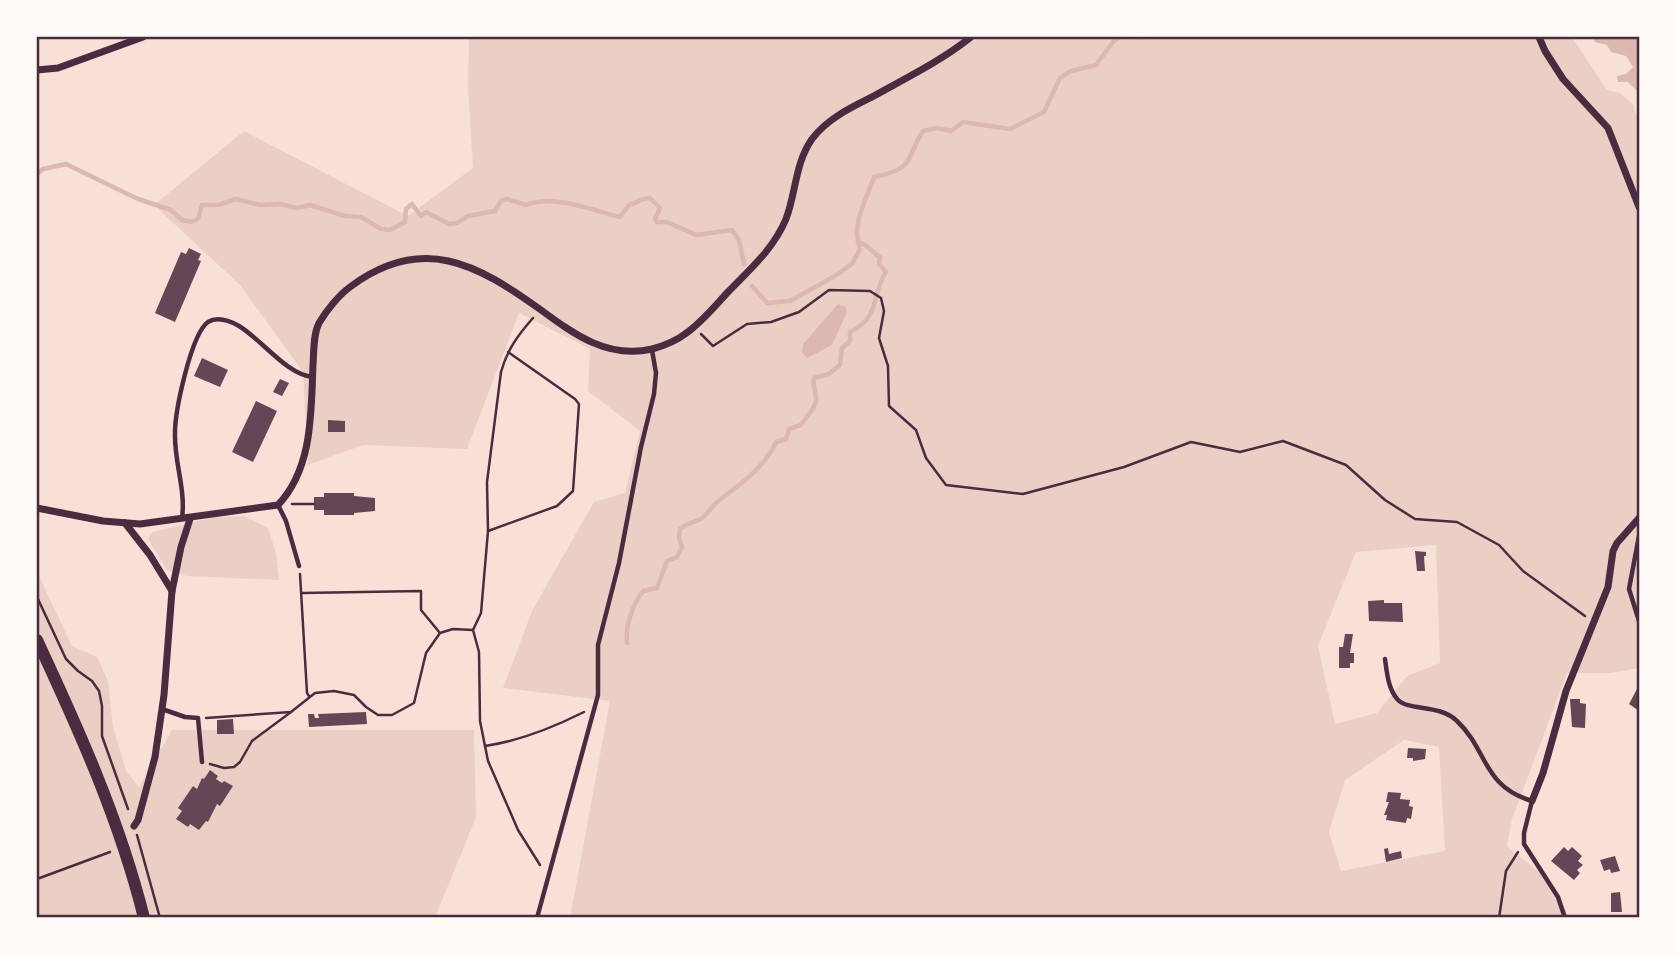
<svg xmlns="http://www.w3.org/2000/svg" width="1676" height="955" viewBox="0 0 1676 955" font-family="'Asap Condensed',sans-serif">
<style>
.green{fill:#ebcfc5;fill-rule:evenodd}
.water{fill:#dcb8b0}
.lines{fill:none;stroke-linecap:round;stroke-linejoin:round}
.stream{stroke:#dcb8b0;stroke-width:4.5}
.building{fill:#644757}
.path{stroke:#4a2c40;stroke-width:2.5}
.service{stroke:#4a2c40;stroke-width:4.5}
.minor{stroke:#4a2c40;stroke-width:7}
.primary{stroke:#4a2c40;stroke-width:12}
.neatline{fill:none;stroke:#4a2c40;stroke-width:2.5}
</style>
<rect width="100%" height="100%" fill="#f7e1d7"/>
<!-- green -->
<g class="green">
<path d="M469 37H1572L1607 90 1620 93 1635 106 1634 110 1639 118V668L1610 673H1567L1512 819 1507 846 1539 872 1571 918H570L610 701 503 688 532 611 594 502 625 493 640 431 588 391 590 349 519 313 467 449 363 445 308 465 303 372 240 285 154 205 244 131 408 216 473 168 468 88ZM1436 545 1440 663 1407 676 1377 713 1335 724 1318 646 1356 552ZM1404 740 1439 747 1445 851 1341 871 1329 832 1345 780Z"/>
<path d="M244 516 268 528 276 553 279 580 187 576 167 570 148 539 153 532 215 517Z"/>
<path d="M37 572 72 646 97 657 108 681 113 727 126 771 139 787 172 730H474L476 817 435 918H37Z"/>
</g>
<!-- water -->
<g class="water">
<path d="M1593 37H1639V93L1628 82H1618L1617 76 1626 74 1633 67 1626 56 1611 52 1607 45 1595 42Z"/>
<path d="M838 304 845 307 847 312 832 345 807 358 802 353 803 344Z"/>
</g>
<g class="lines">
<!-- stream -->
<g class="stream">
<path d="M1134 37H1146"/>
<path d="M37 174 43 169 66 164 138 199 171 210 182 220 191 222 198 219 202 205H218L236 199 260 205 280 204 297 208 310 205 345 216 361 217 381 229 390 230 405 222 406 209 412 204 421 216 426 212 449 224 457 223 468 216 495 211 501 201 507 199 526 205C555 194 592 210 620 217L629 205C637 203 643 197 650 198L660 208 655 219 657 222H667L696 235 732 230 739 240 744 264"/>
<path d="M752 286 767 303 790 301 835 276 852 264 860 249C851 223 866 201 874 177 916 168 904 161 923 131L937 128 951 131 963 122 1010 129 1044 112 1060 78 1071 71 1096 65 1113 42 1120 37"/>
<path d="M627 643C625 626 633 604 643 591L657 588 667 561 677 557 682 547 679 538 680 529C687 523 691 523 699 520 705 517 710 509 715 504 737 486 764 469 776 442L786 439 789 429 801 425C806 416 814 411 816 401 817 393 812 386 814 378L829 374 840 365 842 348 850 341V332C882 316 870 296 886 272L879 264 880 257C869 251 871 246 858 242"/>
</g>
</g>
<!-- building -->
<g class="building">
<path d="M189 248 201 254 198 260 201 261 175 322 155 313 181 252 186 254Z"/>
<path d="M202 358 228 370 220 387 194 376Z"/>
<path d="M280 379 289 383 282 396 273 392Z"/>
<path d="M256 401 277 411 253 462 232 452Z"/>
<path d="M328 420 345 421V432H328Z"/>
<path d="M324 493H354V496L375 498V511L354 513V515H324V510H314V497H324Z"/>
<path d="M1415 551 1426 552V556H1424L1425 571H1417Z"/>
<path d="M1384 600V603H1402L1403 622 1369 621 1368 601Z"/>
<path d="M1345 634H1353L1350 653H1354V663H1350V668H1339V647H1343Z"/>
<path d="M1637 689 1639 691V711L1629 704Z"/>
<path d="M1570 699H1580V703L1586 704 1585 728 1572 727Z"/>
<path d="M366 712 367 724 309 727 308 714H314L315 718H319L318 714Z"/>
<path d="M233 719 234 734H217V720Z"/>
<path d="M1408 748 1426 749 1425 759 1413 761V758H1407Z"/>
<path d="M210 770 218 776 216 779 222 783 224 781 233 786 220 806 217 804 208 822 206 821 199 830 190 824 188 827 176 819 182 811 178 808 193 786 197 789 202 778 204 779Z"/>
<path d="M1388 792 1401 793 1400 799 1410 800 1409 806 1413 807 1411 819 1407 818 1406 823 1386 820 1387 815H1384L1389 802H1386Z"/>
<path d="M1564 847 1568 851 1572 847 1582 856 1578 861 1583 865 1577 870 1580 873 1574 880 1551 861Z"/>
<path d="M1388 848 1389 854 1401 851 1402 858 1386 862 1384 849Z"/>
<path d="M1615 856 1620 871 1611 873 1610 869 1604 871 1600 860Z"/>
<path d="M1620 892 1622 912H1611V893Z"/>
</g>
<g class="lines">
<!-- path -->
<g class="path">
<path d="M533 318C518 335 507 350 501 372L487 482 488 531 481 613 473 630 479 652 480 721 488 761 495 777 518 830 540 865"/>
<path d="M701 334 713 346 747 324 771 322 799 312 829 290 870 291 881 298 884 311 879 338 888 366 889 406 916 430 926 458 946 485 1023 494 1124 467 1191 442 1240 452 1283 441 1346 465 1385 500 1415 519 1457 522 1499 545 1523 571 1585 616"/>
<path d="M292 504H314"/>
<path d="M488 531 557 506 573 491 579 404 575 399 508 352"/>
<path d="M300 574 307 693 309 696"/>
<path d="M302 593 421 591V610L440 633"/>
<path d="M37 597 66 659 78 671 92 681 99 691 102 706V736L128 809"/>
<path d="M206 718 291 712 315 693 334 691 354 695 366 707 378 715H392L414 703 426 653 440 633 453 629 473 630"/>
<path d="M485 746C520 741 552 728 584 712"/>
<path d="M210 764 224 768 234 767 240 762 252 741 291 712"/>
<path d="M137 835 160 918"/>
<path d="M37 879 110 852"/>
<path d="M1499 918 1506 871 1518 852"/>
</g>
<!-- service -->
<g class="service">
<path d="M278 505 286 521 299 566"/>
<path d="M182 518C186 489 174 462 175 433 175 411 191 334 208 322 218 316 230 321 239 326 261 339 287 375 313 377"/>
<path d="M1639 536 1629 589 1639 621"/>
<path d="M1385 659C1387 673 1388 689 1398 700 1409 711 1440 704 1457 721 1488 750 1482 786 1532 801L1524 833V844L1558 897 1565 918"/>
<path d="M162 709 185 717 198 718 202 762"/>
<path d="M537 918 598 695V645L619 563 641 447 654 394 656 373 652 350"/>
</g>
<!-- minor -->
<g class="minor">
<path d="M1539 37 1545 51 1563 79 1608 128 1639 207"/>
<path d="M37 70 58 68 143 37"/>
<path d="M37 508 103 521 140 524 278 505C313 468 311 412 313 365 314 351 313 335 319 323 326 311 339 295 350 287 422 233 477 264 541 310 575 335 608 359 652 349 663 346 676 341 685 334 701 323 714 307 727 293 749 270 773 250 786 219 796 193 795 163 812 139 827 119 850 108 872 97 906 78 941 61 971 37"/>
<path d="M125 523 150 555 172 591"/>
<path d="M1532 801 1543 773 1566 691 1608 587 1613 551 1617 543 1639 518"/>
<path d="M134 826 138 820 155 757 164 695 172 591 181 547 190 519"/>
</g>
<!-- primary -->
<path class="primary" d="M37 640C79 730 120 821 144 918"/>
</g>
<!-- border -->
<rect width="1676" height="955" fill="none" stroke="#fffaf5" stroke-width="77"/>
<rect x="38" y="38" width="1600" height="878" class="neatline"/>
</svg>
